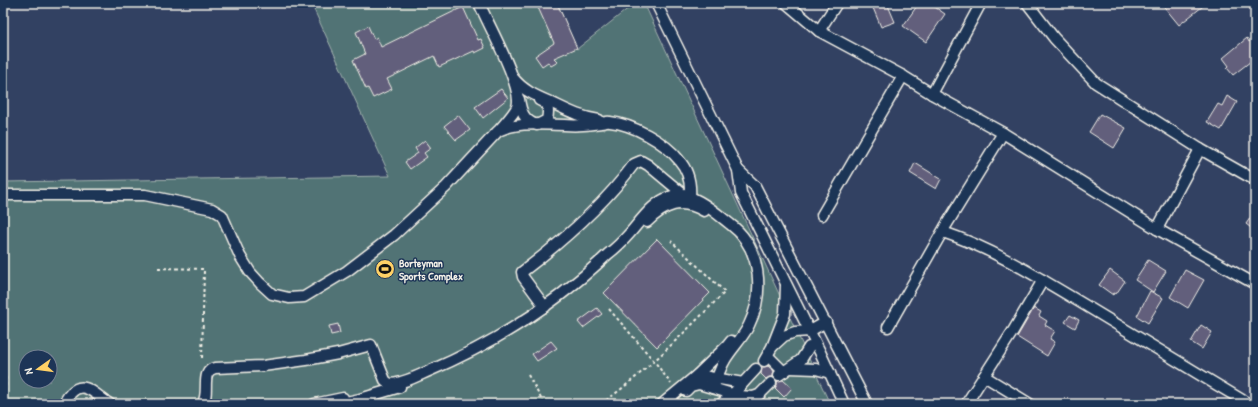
<svg xmlns="http://www.w3.org/2000/svg" width="1258" height="407" viewBox="0 0 1258 407" font-family="'Patrick Hand',sans-serif">
<style>
.green{fill:#517374;stroke:#a2b2ae;fill-rule:evenodd}
.building{fill:#625e7c;stroke:#f4f1e8}
.lines{fill:none;stroke-linecap:round;stroke-linejoin:round}
.minor-casing{stroke:#f4f1e8;stroke-width:13}
.path{stroke:#f4f1e8;stroke-width:2;stroke-dasharray:3 3;stroke-linecap:butt}
.minor{stroke:#1d3557;stroke-width:10}
.labels{text-anchor:middle;stroke-width:3;stroke-linejoin:round;paint-order:stroke}
.poi-label{font-size:11px;font-weight:bold;fill:#f4f1e8;stroke:#1d3557;text-anchor:start}
</style>
<rect width="100%" height="100%" fill="#324162"/>
<filter id="ink" filterUnits="userSpaceOnUse"><feTurbulence type="fractalNoise" baseFrequency=".025" numOctaves="2"/><feDisplacementMap in="SourceGraphic" scale="8" xChannelSelector="R" yChannelSelector="G"/><feConvolveMatrix kernelMatrix="1 2 1 2 8 2 1 2 1" color-interpolation-filters="sRGB"/></filter>
<g filter="url(#ink)">
<!-- green -->
<path class="green" d="M311 3H557L577 49 635 3H644L830 404H3V182L390 176ZM26 357H50V381H26Z"/>
<!-- building -->
<g class="building">
<path d="M536 3H557L577 48 554 58 558 62 551 66 548 62 542 66 535 56 554 43Z"/>
<path d="M871 3H887L895 22 881 27Z"/>
<path d="M919 3H929L945 14 926 42 903 26Z"/>
<path d="M1161 3H1207L1179 25Z"/>
<path d="M463 7 478 40 481 39 485 48 475 53 474 51 439 67 434 56 387 79 392 89 373 98 368 88 366 89 353 60 365 54 356 32 368 26 374 39 377 37 381 47Z"/>
<path d="M1255 37V58L1233 75 1227 68 1229 66 1223 58 1247 38 1249 42Z"/>
<path d="M501 89 508 98 483 118 475 107Z"/>
<path d="M1227 96 1237 102 1221 130 1207 122 1218 104 1222 106Z"/>
<path d="M1100 114 1126 128 1114 148 1089 132Z"/>
<path d="M458 115 470 130 456 140 444 126Z"/>
<path d="M425 140 431 148 424 153 427 157 410 169 405 162 418 153 415 148Z"/>
<path d="M915 163 941 179 936 189 910 173Z"/>
<path d="M1255 211V231L1246 224Z"/>
<path d="M657 239 710 293 657 347 604 293Z"/>
<path d="M1148 260 1166 271 1153 292 1135 280Z"/>
<path d="M1110 270 1125 281 1116 294 1114 293 1113 295 1099 285Z"/>
<path d="M1185 270 1204 280 1188 308 1170 297Z"/>
<path d="M1150 291 1163 298 1148 323 1137 316Z"/>
<path d="M597 308 602 314 583 328 578 322Z"/>
<path d="M1034 308 1041 312 1039 316 1047 321 1045 325 1055 331 1050 339 1055 342 1047 356 1017 337Z"/>
<path d="M1070 315 1079 320 1075 328 1065 322Z"/>
<path d="M338 324 340 333 331 335 329 326Z"/>
<path d="M1201 325 1212 332 1202 349 1191 342Z"/>
<path d="M551 341 557 348 537 361 532 354Z"/>
<path d="M768 366 774 371 773 377H769L766 379 761 374 762 367Z"/>
<path d="M783 380 792 388 784 397 775 388 777 385V381Z"/>
</g>
<g class="lines">
<!-- minor casing -->
<g class="minor-casing">
<g id="minor">
<path d="M479 3C488 24 524 88 517 107 513 115 505 123 500 129"/>
<path d="M656 3 738 170 741 193 820 352 844 404"/>
<path d="M786 3 819 31 903 76 932 94 1003 133 1157 229 1255 284"/>
<path d="M1027 3 1054 38 1096 83 1200 149 1255 180"/>
<path d="M819 31 837 3"/>
<path d="M514 79C524 91 536 96 550 102 567 110 579 117 599 120"/>
<path d="M932 94 981 3"/>
<path d="M519 99C521 112 524 121 537 125L547 120C549 110 549 104 539 100"/>
<path d="M738 170 755 186 867 404"/>
<path d="M3 195H145L212 209 222 215 240 256 250 272 260 283 272 294 289 298 304 297 347 271 394 235 446 187 498 131C519 121 543 125 565 125 577 126 589 125 601 123 604 123 607 121 610 122 632 124 665 142 679 160 688 170 691 184 690 197"/>
<path d="M822 215 903 76"/>
<path d="M647 222C665 204 681 198 704 211"/>
<path d="M1157 229 1200 149"/>
<path d="M943 232C994 249 1041 279 1088 307 1141 339 1195 372 1249 404"/>
<path d="M545 307 523 277 522 272C563 241 603 206 634 164L641 161 648 165 684 195"/>
<path d="M888 327 945 227 1003 133"/>
<path d="M773 346 784 336 795 332 810 331 826 322"/>
<path d="M768 356 784 372"/>
<path d="M764 361 772 347 785 314 786 285"/>
<path d="M790 368 816 369 830 373"/>
<path d="M697 375 743 383"/>
<path d="M779 375 801 360 809 347"/>
<path d="M984 376 1030 404"/>
<path d="M686 391 691 386 699 384 739 396 753 397 759 395 771 383"/>
<path d="M968 401 1013 331 1043 280"/>
<path d="M65 404C65 399 68 396 71 393 85 378 98 398 110 404"/>
<path d="M202 404C211 394 199 371 215 368L263 366 306 360 338 354 371 345 385 380 389 384C402 384 417 376 429 371 495 343 556 304 608 254 616 248 623 241 630 233 642 219 654 201 672 196 691 190 716 213 730 224 761 247 765 292 749 325 743 338 732 348 725 360 720 368 717 379 713 388"/>
<path d="M314 404 343 398"/>
<path d="M337 404 360 399 400 387"/>
<path d="M662 404 697 375 727 346 731 341"/>
<path d="M721 404 733 394 756 369"/>
</g>
</g>
<!-- path -->
<g class="path">
<path d="M158 268 204 269 202 360"/>
<path d="M609 309 655 362 671 384"/>
<path d="M528 375 544 404"/>
<path d="M5 404 6 374"/>
<path d="M601 404C647 372 685 331 725 292L671 241"/>
</g>
<!-- minor -->
<use href="#minor" class="minor"/>
</g>
</g>
<!-- icons -->
<defs>
<g id="stadium-disc" transform="scale(1)"><circle r="9.5" fill="#ffd166" stroke="#1d3557"/><path d="M0-5a6.5 5 0 1 0 0 10a6.5 5 0 1 0 0-10ZM-3.5-1.8h7v3.6h-7Z" fill="#111"/></g>
</defs>
<g fill-rule="evenodd">
<use href="#stadium-disc" x="385" y="269"/>
</g>
<g class="labels">
<!-- poi labels -->
<g class="poi-label">
<text x="399" y="267">Borteyman<tspan x="399" dy="13">Sports Complex</tspan></text>
</g>
</g>
<!-- margin -->
<rect width="1258" height="407" fill="none" stroke="#1d3557" stroke-width="16"/>
<rect x="8" y="8" width="1242" height="391" fill="none" stroke="#f4f1e8" stroke-width="1.5" filter="url(#ink)"/>
<!-- north arrow -->
<g transform="translate(38 369) rotate(256)"><circle r="19" fill="#1d3557" stroke="#738091"/>
<path d="M0-3L7 15L0 10L-7 15Z" fill="#ffd166"/>
<text y="-6" font-size="11" font-weight="bold" text-anchor="middle" fill="#f4f1e8">N</text>
</g>
</svg>
